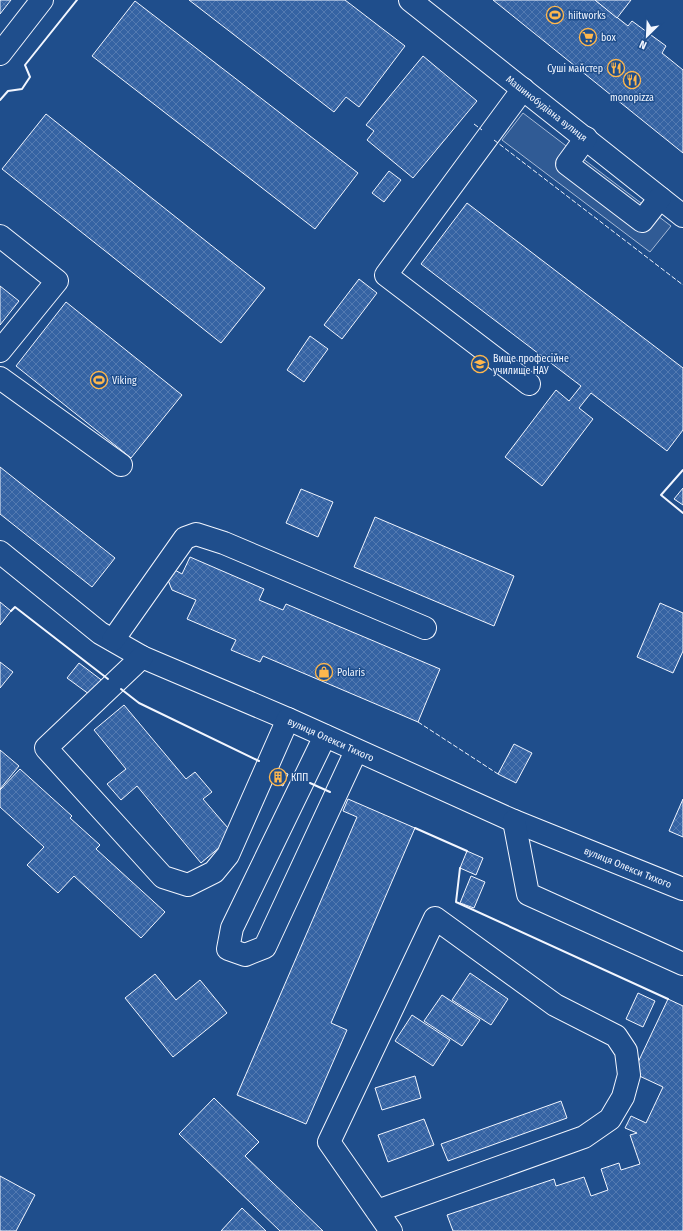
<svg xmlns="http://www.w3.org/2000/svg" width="683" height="1231" viewBox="0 0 683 1231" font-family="'Fira Sans Condensed',sans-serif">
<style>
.parking{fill:#305b95;stroke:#a8bbd7}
.building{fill:url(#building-cross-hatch);stroke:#f2f6ff}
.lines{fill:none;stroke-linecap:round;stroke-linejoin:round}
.minor-casing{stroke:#f2f6ff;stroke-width:24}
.minor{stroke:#1f4e8c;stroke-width:22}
.fence{stroke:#f2f6ff;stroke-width:1;stroke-dasharray:5 2;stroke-linecap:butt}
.wall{stroke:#f2f6ff;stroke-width:2}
.labels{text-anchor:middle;stroke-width:3;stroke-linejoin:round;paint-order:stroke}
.poi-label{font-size:10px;fill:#f2f6ff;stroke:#1f4e8c;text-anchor:start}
.street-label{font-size:10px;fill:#f2f6ff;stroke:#1f4e8c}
</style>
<defs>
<pattern id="building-cross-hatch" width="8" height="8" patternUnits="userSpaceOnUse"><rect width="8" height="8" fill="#3563a3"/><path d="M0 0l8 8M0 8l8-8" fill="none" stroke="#537ab1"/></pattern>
</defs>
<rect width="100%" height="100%" fill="#1f4e8c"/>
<!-- parking -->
<path class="parking" d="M523 113 671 226 650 252 502 140Z"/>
<!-- building -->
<g class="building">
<path d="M0 0H11L0 14Z"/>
<path d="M189 0H345L405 46 359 107 346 97 334 112Z"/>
<path d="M493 0H595L628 26 632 21 666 46 662 53 683 70V153Z"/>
<path d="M595 0H631L617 18Z"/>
<path d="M135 1 358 173 315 229 92 56Z"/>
<path d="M423 56 477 101 413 178 367 140 374 131 366 125Z"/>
<path d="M46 114 265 288 221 343 2 169Z"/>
<path d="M389 171 401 180 384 202 372 193Z"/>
<path d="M467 203 683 368V430L667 451 591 393 579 408 593 419 542 486 505 457 556 390 569 401 581 386 421 264Z"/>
<path d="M359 279 377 293 342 339 324 325Z"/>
<path d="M0 286 19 301 0 325Z"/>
<path d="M66 302 182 395 131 458 16 366Z"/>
<path d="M310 336 328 349 304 382 287 370Z"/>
<path d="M0 467 115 558 92 587 0 514Z"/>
<path d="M683 488V505L674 499Z"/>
<path d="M301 489 333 502 318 537 286 523Z"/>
<path d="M375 517 514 576 494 626 354 567Z"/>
<path d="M190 557 264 589 259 600 283 610 286 604 440 669 418 722 263 656 260 662 231 650 236 640 187 619 196 600 172 590 168 580 173 569 182 574Z"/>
<path d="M0 602 11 611 0 625Z"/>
<path d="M660 603 683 613V651L673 673 637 657Z"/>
<path d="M0 662 13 672 0 688Z"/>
<path d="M79 663 104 682 93 697 67 678Z"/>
<path d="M124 705 186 779 195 772 212 792 203 799 234 835 201 863 137 786 121 800 107 784 126 769 94 730Z"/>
<path d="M514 744 532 753 516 783 498 774Z"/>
<path d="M0 750 19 766 0 789Z"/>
<path d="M274 768 288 774 283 786 269 780Z"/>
<path d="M20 769 72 816 70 818 100 845 96 849 165 912 141 938 74 876 58 893 27 865 44 847 0 807V790Z"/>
<path d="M348 799 415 828 331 1023 347 1030 306 1124 237 1095 357 817 343 811Z"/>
<path d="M683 799V837L669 831Z"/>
<path d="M467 851 483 858 476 875 460 868Z"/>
<path d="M471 876 485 882 474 908 460 903Z"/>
<path d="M470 973 508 999 491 1025 452 1000Z"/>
<path d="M155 974 176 1000 200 980 227 1013 173 1057 125 998Z"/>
<path d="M638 993 655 1001 643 1027 626 1019Z"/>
<path d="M442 995 480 1020 462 1046 424 1021Z"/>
<path d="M668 999 683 1006V1231H453L447 1215 554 1179 556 1186 584 1177 591 1196 608 1190 601 1169 619 1163 621 1170 640 1164 630 1135 637 1133 625 1128 631 1116 646 1123 663 1087 633 1073Z"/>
<path d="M412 1015 450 1040 433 1066 395 1041Z"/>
<path d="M415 1076 421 1098 382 1110 375 1088Z"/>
<path d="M214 1098 259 1142 245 1156 323 1231H280L179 1134Z"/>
<path d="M561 1101 567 1118 448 1161 441 1144Z"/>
<path d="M424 1119 434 1145 388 1162 378 1135Z"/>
<path d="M0 1176 35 1195 16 1231H0Z"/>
<path d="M242 1208 266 1231H221Z"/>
</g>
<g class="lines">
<!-- minor casing -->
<g class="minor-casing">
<g id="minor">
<path d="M410 0 683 216"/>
<path d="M0 54 42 0"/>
<path d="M523 89 386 275 529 384"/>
<path d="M586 138 567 164 642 221 660 198"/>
<path d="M0 236 57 281 0 351"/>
<path d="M0 378 121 465"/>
<path d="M0 552 100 633 142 657 288 719 514 821 683 889"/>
<path d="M113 640 185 538 196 534 224 543 425 628"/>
<path d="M142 657 46 748 163 877 188 885 214 872 228 855 288 719"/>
<path d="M325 736 232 928 228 949 245 955 265 947 356 751"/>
<path d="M514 821 528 894 683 964"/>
<path d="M377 1211 584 1137 610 1119 623 1097 629 1075 626 1051 616 1036 555 1005 435 918 329 1142 391 1231"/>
</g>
</g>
<!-- minor -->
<use href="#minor" class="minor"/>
<!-- fence -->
<g class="fence">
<path d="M474 124 482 130"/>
<path d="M494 140 683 285"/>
<path d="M418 722 498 774"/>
</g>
<!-- wall -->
<g class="wall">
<path d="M0 100 8 91 22 89 30 77 25 65 77 0"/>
<path d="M683 470 661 495 683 513"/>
<path d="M11 611 15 607 108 679"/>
<path d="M121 689 139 703 259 761"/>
<path d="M310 783 330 792"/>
<path d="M415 828 467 851"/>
<path d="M460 868 456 902 668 999"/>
</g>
</g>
<!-- icons -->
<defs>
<g id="stadium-ring" transform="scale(0.9)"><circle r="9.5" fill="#1f4e8c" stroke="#ffb74d" stroke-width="1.5"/><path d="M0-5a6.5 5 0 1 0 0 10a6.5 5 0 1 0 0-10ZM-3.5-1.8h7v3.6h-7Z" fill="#ffb74d"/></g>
<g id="supermarket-ring" transform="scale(0.9)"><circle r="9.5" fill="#1f4e8c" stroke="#ffb74d" stroke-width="1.5"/><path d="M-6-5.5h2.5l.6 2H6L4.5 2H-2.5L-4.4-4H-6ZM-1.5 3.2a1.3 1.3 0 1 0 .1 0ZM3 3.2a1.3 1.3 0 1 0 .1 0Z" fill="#ffb74d"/></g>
<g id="restaurant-ring" transform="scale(0.9)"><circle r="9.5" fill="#1f4e8c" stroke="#ffb74d" stroke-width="1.5"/><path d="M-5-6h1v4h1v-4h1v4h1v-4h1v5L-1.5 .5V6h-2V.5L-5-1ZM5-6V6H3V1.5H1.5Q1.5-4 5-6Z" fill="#ffb74d"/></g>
<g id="university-ring" transform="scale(0.9)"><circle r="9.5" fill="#1f4e8c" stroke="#ffb74d" stroke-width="1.5"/><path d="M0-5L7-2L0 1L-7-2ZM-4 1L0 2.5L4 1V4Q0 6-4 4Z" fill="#ffb74d"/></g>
<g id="shop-ring" transform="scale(0.9)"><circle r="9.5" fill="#1f4e8c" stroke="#ffb74d" stroke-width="1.5"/><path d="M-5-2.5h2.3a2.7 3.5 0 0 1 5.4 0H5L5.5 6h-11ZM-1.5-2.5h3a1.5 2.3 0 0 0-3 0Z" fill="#ffb74d"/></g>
<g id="building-ring" transform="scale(0.9)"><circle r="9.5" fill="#1f4e8c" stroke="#ffb74d" stroke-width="1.5"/><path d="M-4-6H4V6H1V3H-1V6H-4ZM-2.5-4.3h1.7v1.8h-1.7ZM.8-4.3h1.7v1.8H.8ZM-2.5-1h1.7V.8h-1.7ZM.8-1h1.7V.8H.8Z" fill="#ffb74d"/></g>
</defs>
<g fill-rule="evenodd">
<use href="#stadium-ring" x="555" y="15"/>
<use href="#supermarket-ring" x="588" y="37"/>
<use href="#restaurant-ring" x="616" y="68"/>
<use href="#restaurant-ring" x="632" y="80"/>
<use href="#university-ring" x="480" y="364"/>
<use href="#stadium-ring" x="99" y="380"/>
<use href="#shop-ring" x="324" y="672"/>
<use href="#building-ring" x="278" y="777"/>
</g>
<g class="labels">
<!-- poi labels -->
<g class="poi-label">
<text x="568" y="19">hiitworks</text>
<text x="601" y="41">box</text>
<text x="603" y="72" text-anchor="end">Суші майстер</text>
<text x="632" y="101" text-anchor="middle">monopizza</text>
<text x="493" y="362">Вище професійне<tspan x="493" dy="12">училище НАУ</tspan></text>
<text x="112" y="384">Viking</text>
<text x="337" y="676">Polaris</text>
<text x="291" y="781">КПП</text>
</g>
<!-- street labels -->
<g class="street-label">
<text transform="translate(547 108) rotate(38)" y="4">Машинобудівна вулиця</text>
<text transform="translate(331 739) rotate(24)" y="4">вулиця Олекси Тихого</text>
<text transform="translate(628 867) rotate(22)" y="4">вулиця Олекси Тихого</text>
</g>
</g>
<!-- north arrow -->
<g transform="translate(647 36) rotate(204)" stroke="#1f4e8c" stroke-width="3" paint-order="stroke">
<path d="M0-3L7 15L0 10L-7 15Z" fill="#f2f6ff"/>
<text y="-6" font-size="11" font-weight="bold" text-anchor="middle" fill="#f2f6ff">N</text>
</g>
</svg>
